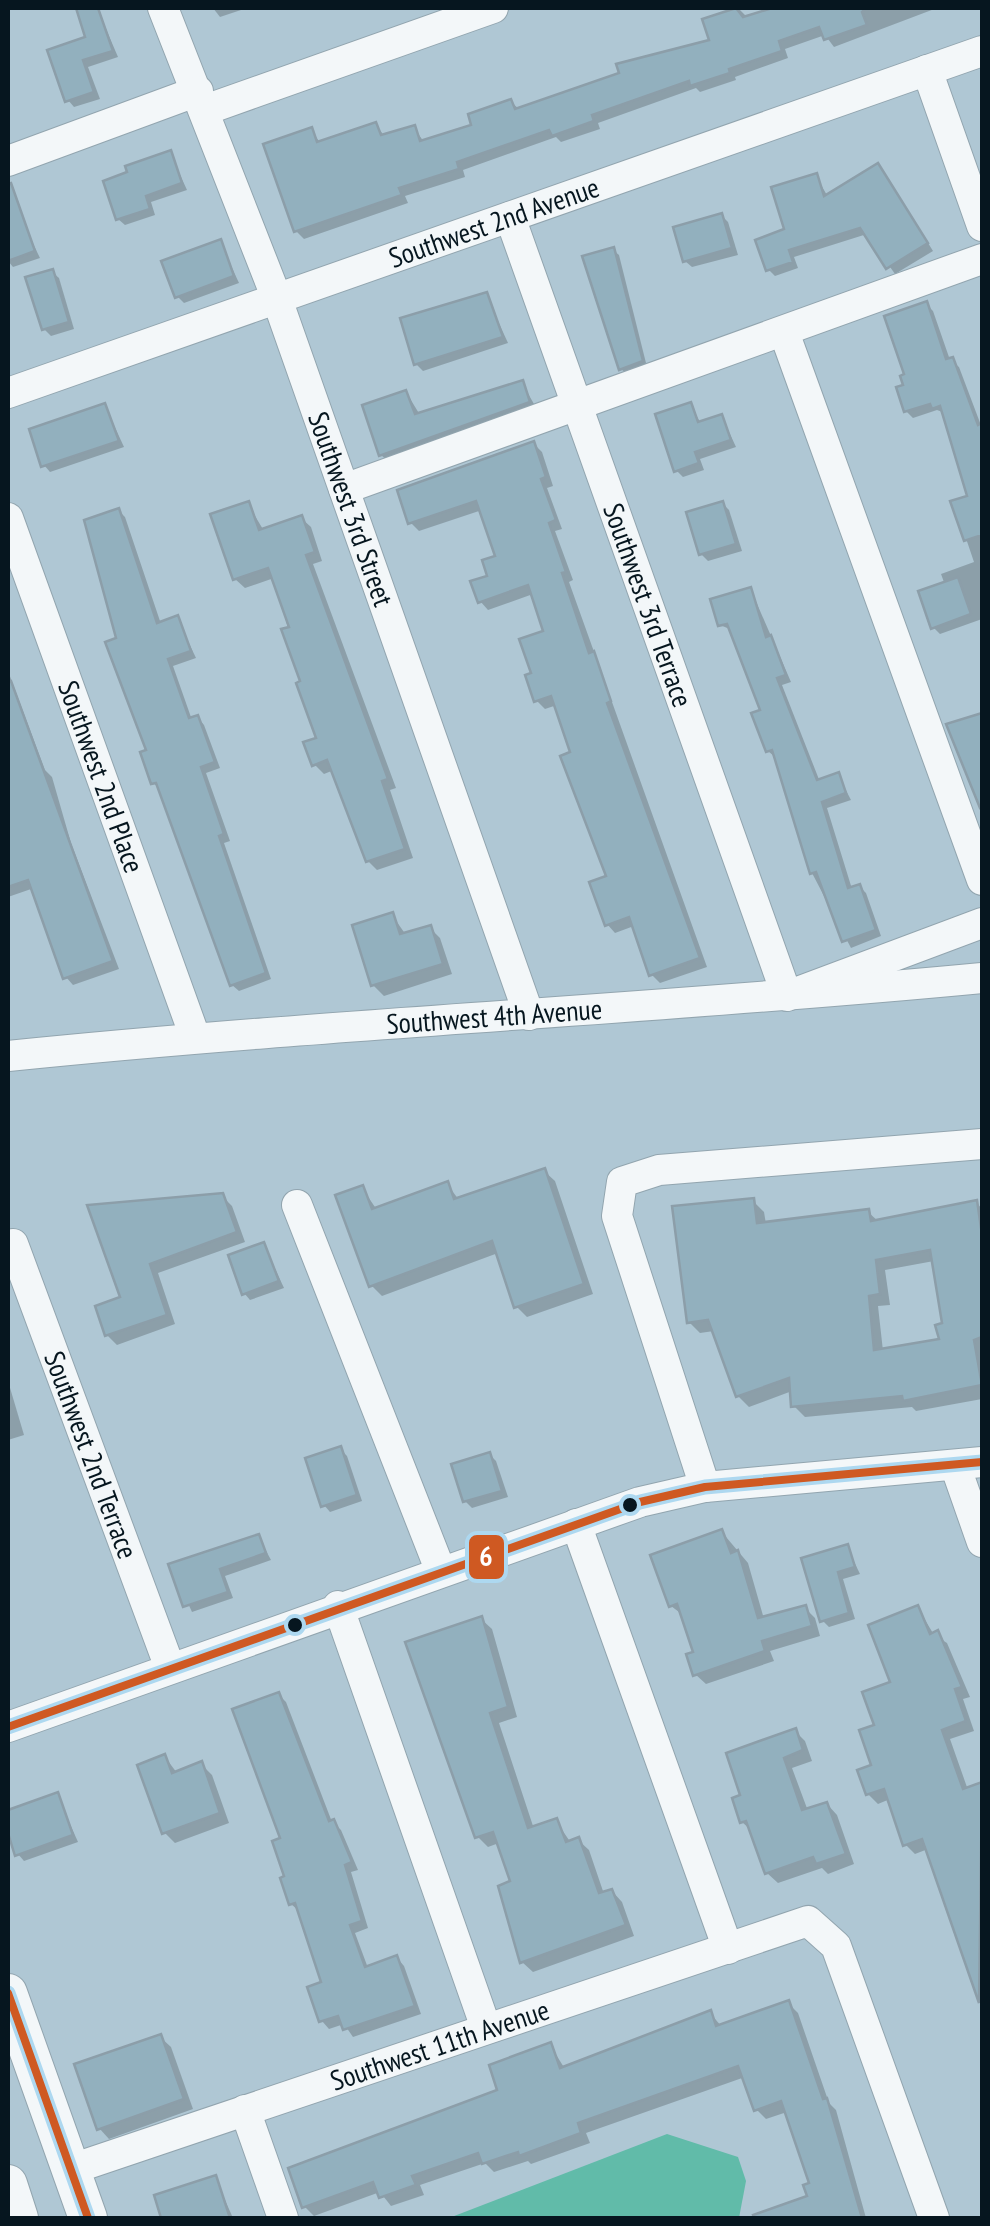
<svg xmlns="http://www.w3.org/2000/svg" width="990" height="2226" viewBox="0 0 990 2226" font-family="'PT Sans Narrow',sans-serif">
<style>
.water{fill:#61bba9}
.shadow{fill:#0003;fill-rule:evenodd}
.building{fill:#92b0be;stroke:#8c9ea9;stroke-width:2.5;fill-rule:evenodd}
.lines{fill:none;stroke-linecap:round;stroke-linejoin:round}
.minor-casing{stroke:#92a5af;stroke-width:32}
.major-casing{stroke:#92a5af;stroke-width:40}
.minor{stroke:#f3f7f9;stroke-width:30}
.major{stroke:#f3f7f9;stroke-width:38}
.bus-1-casing{stroke:#add8f0;stroke-width:15}
.bus-1{stroke:#cf5922;stroke-width:8}
.bus-dot{fill:#06161f;stroke:#add8f0;stroke-width:4}
.labels{text-anchor:middle;stroke-width:10;stroke-linejoin:round;paint-order:stroke}
.street-label{font-size:28px;fill:#06161f;stroke:#add8f0}
.line-badge{stroke:#add8f0;stroke-width:4}
.badge-label{font-size:28px;text-anchor:middle;font-weight:bold;fill:#fff}
</style>
<rect width="100%" height="100%" fill="#afc7d4"/>
<!-- water -->
<path class="water" d="M667 2134 738 2157 746 2181 739 2218H449Z"/>
<!-- shadow -->
<g class="shadow">
<path d="M97 8 118 57 88 67 100 99 74 107 68 100 88 39 80 12Z"/>
<path d="M213 8H247L220 17Z"/>
<path d="M780 8H937L834 47 825 35 785 49 788 58 735 77 736 80 700 92 696 88 598 123 600 129 561 142 556 137 463 170 465 177 405 196 408 203 304 239 296 231 311 130 321 144 376 125 385 137 414 128 424 142 474 126 511 102 520 110 712 42 705 20 739 9 748 18Z"/>
<path d="M170 153 187 190 151 202 155 215 125 225 118 219Z"/>
<path d="M884 172 933 251 895 274 867 234 794 257 798 268 775 276 769 270 816 176 828 197Z"/>
<path d="M722 216 728 222 738 255 692 267 685 261Z"/>
<path d="M22 221 40 258 13 267 8 261V226Z"/>
<path d="M220 242 239 283 184 303 177 296Z"/>
<path d="M613 250 619 255 647 367 627 374 621 369Z"/>
<path d="M52 272 59 278 74 329 51 336 44 329Z"/>
<path d="M486 295 508 343 423 371 416 364Z"/>
<path d="M926 304 933 311 950 360 959 367 982 428V619L940 634 933 627 945 585 941 574 974 562 954 503 970 497 945 413 937 410 913 418 906 411 907 376Z"/>
<path d="M522 383 538 411 391 464 381 455 406 392 420 415Z"/>
<path d="M690 404 701 424 722 417 736 447 700 459 704 470 683 477 676 470Z"/>
<path d="M105 406 124 447 50 472 44 465Z"/>
<path d="M533 443 542 452 553 486 547 488 562 529 555 531 573 580 569 582 707 967 660 983 651 974 634 926 615 933 607 924 609 877 574 753 557 705 545 709 536 700 534 675 546 632 533 594 488 610 480 601 499 557 482 510 419 531 411 523Z"/>
<path d="M248 504 264 531 301 518 311 527 322 561 313 564 396 788 390 790 413 858 377 870 368 861 334 770 324 774 314 764 319 739 274 578 245 588 235 579Z"/>
<path d="M723 504 729 510 742 551 708 561 701 554Z"/>
<path d="M118 510 125 517 161 624 177 618 196 658 173 666 192 720 198 718 204 725 220 768 206 773 230 841 224 843 271 979 239 991 232 985 160 790 154 783 119 639Z"/>
<path d="M751 590 791 682 782 685 820 782 838 775 851 800 827 808 852 889 859 886 866 893 881 936 851 948 812 873 775 757 768 751 763 711 732 630 720 625Z"/>
<path d="M8 671 45 770 52 777 71 843 119 969 73 985 66 977 34 888 8 897Z"/>
<path d="M392 915 406 935 430 928 440 938 452 974 384 996 373 985Z"/>
<path d="M544 1171 555 1181 593 1294 527 1317 516 1306 498 1253 382 1296 371 1285 362 1188 377 1210 447 1184 459 1200Z"/>
<path d="M222 1196 232 1206 245 1242 158 1273 175 1324 117 1345 107 1335 123 1299 90 1208Z"/>
<path d="M753 1201 764 1212 766 1224 868 1212 879 1222 976 1202 982 1209V1399L916 1411 912 1407 805 1417 794 1406 792 1391 749 1407 738 1396 714 1331 700 1333 689 1322ZM934 1261 944 1325 942 1341 883 1351 878 1306 890 1305 885 1270Z"/>
<path d="M264 1245 284 1288 250 1300 244 1293Z"/>
<path d="M8 1381 24 1435 8 1440Z"/>
<path d="M340 1449 347 1456 362 1501 330 1512 324 1505Z"/>
<path d="M490 1455 496 1461 508 1497 472 1508 465 1501Z"/>
<path d="M721 1531 748 1563 764 1619 805 1608 815 1618 820 1636 770 1651 774 1661 706 1684 695 1674 696 1653 683 1615 671 1606Z"/>
<path d="M258 1536 271 1560 225 1576 233 1598 192 1612 171 1566Z"/>
<path d="M847 1547 860 1574 843 1579 855 1619 829 1627 822 1620 804 1560Z"/>
<path d="M918 1608 934 1635 947 1643 970 1697 963 1699 974 1731 950 1739 968 1790 979 1786 982 1790V1974L978 1975 928 1849 915 1854 905 1844 890 1799 878 1804 868 1794 877 1727Z"/>
<path d="M481 1619 492 1629 517 1717 499 1723 534 1829 556 1821 571 1843 578 1840 589 1850 604 1894 612 1891 622 1902 634 1936 533 1972 522 1962 513 1883 499 1843 488 1847 477 1836Z"/>
<path d="M279 1695 286 1702 332 1822 341 1830 358 1870 351 1872 368 1928 355 1933 368 1968 397 1958 404 1966 421 2014 353 2037 344 2024 329 2029 322 2021 324 1983 299 1911 291 1904 283 1840Z"/>
<path d="M795 1731 805 1741 812 1761 792 1768 808 1811 827 1804 837 1815 854 1864 828 1874 822 1868 778 1883 767 1873 753 1832 742 1822 744 1796Z"/>
<path d="M165 1757 177 1773 201 1764 212 1775 229 1823 175 1843 164 1832Z"/>
<path d="M57 1795 78 1842 24 1861 18 1854 8 1813Z"/>
<path d="M788 2003 798 2013 829 2103 836 2110 866 2218H788L784 2207 810 2198 812 2184 787 2112 766 2119 756 2109 745 2077 586 2133 590 2143 531 2164 528 2161 494 2172 485 2163 420 2185 424 2195 391 2206 380 2192 314 2216 304 2206 500 2091 550 2045 565 2069 710 2013 722 2027Z"/>
<path d="M160 2037 171 2047 193 2109 109 2139 99 2128Z"/>
<path d="M215 2178 233 2218H164L157 2197Z"/>
</g>
<!-- building -->
<g class="building">
<path d="M76 8H98L113 51 83 60 94 92 65 102 47 50 85 37Z"/>
<path d="M736 8 743 17 772 8H866L862 12 867 25 824 40 819 27 779 41 782 51 729 69 730 73 690 86 689 81 592 115 594 121 552 136 549 130 457 162 459 169 399 188 402 195 294 232 263 144 312 127 317 142 376 122 381 135 415 125 420 141 471 125 468 114 511 99 515 109 619 73 616 64 709 40 702 19Z"/>
<path d="M171 150 182 183 146 196 150 209 116 220 103 181 127 172 125 166Z"/>
<path d="M878 163 928 243 886 269 860 228 789 250 793 262 766 271 755 240 784 229 771 187 817 173 824 196Z"/>
<path d="M11 183 35 251 8 261V184Z"/>
<path d="M722 213 732 248 683 262 673 227Z"/>
<path d="M221 239 234 276 175 298 161 261Z"/>
<path d="M614 247 643 361 619 370 582 256Z"/>
<path d="M53 269 69 322 42 330 25 277Z"/>
<path d="M487 292 503 337 414 365 400 318Z"/>
<path d="M927 301 946 359 953 357 978 425 982 423V535L964 541 950 501 967 496 940 406 932 409 930 404 904 412 896 387 903 385 900 376 904 374 884 316Z"/>
<path d="M523 380 530 402 379 456 362 405 406 390 415 414Z"/>
<path d="M691 402 698 422 722 414 731 440 695 452 699 463 674 472 655 414Z"/>
<path d="M105 403 119 441 41 467 29 429Z"/>
<path d="M534 441 546 477 541 479 556 520 549 523 566 572 562 573 589 653 594 651 611 701 607 703 700 958 649 976 629 917 605 926 589 882 606 876 560 756 570 752 551 696 534 702 525 675 531 673 519 639 543 631 528 585 478 603 470 581 487 576 482 560 495 556 476 501 408 524 397 490Z"/>
<path d="M249 501 259 530 302 515 315 552 306 555 388 779 382 781 405 849 366 862 327 760 312 766 303 742 316 738 296 683 300 681 281 629 289 627 268 568 233 580 210 514Z"/>
<path d="M723 501 736 544 699 555 686 512Z"/>
<path d="M119 508 157 623 178 615 191 651 168 659 189 718 198 715 215 762 201 767 224 834 219 836 266 973 230 986 156 783 151 784 140 752 146 750 105 642 116 638 84 520Z"/>
<path d="M958 577 971 614 931 629 918 591Z"/>
<path d="M751 587 766 637 771 635 786 675 777 678 817 780 839 772 846 793 822 802 848 888 860 884 876 930 842 942 816 872 810 874 772 750 766 752 751 713 760 710 727 624 718 626 710 599Z"/>
<path d="M11 681 113 961 63 979 28 880 8 887V682Z"/>
<path d="M982 713V807L980 808 946 724Z"/>
<path d="M393 912 400 934 431 925 443 964 371 986 352 925Z"/>
<path d="M545 1168 584 1284 514 1308 492 1241 369 1287 335 1195 363 1185 372 1209 448 1181 454 1199Z"/>
<path d="M223 1193 237 1232 150 1264 167 1315 105 1336 95 1306 120 1297 87 1205Z"/>
<path d="M754 1198 757 1223 869 1209 871 1221 977 1200 982 1235V1337L974 1340 982 1385 903 1401 902 1396 791 1407 789 1378 736 1397 708 1320 687 1323 672 1206ZM930 1250 942 1323 935 1325 939 1339 874 1350 869 1296 880 1294 876 1260Z"/>
<path d="M264 1242 279 1281 242 1295 228 1255Z"/>
<path d="M341 1446 357 1495 321 1507 305 1458Z"/>
<path d="M490 1452 502 1491 463 1502 451 1464Z"/>
<path d="M722 1529 731 1553 738 1550 758 1618 806 1605 812 1626 762 1641 765 1651 693 1676 686 1654 693 1652 677 1604 669 1607 650 1555Z"/>
<path d="M259 1534 266 1553 220 1569 228 1592 183 1607 168 1564Z"/>
<path d="M848 1544 855 1567 838 1572 849 1613 820 1622 801 1558Z"/>
<path d="M918 1605 930 1634 938 1630 962 1687 955 1689 966 1721 942 1730 963 1789 982 1782 979 2003 922 1839 903 1846 884 1789 866 1795 857 1770 871 1765 859 1730 874 1725 862 1692 890 1682 868 1625Z"/>
<path d="M482 1616 508 1707 490 1713 528 1828 557 1818 566 1842 579 1837 599 1893 612 1889 626 1925 520 1963 498 1886 510 1881 493 1832 475 1838 405 1642Z"/>
<path d="M279 1692 329 1821 334 1819 352 1862 345 1865 362 1921 350 1925 365 1967 397 1955 415 2006 343 2030 338 2016 319 2022 307 1987 321 1982 295 1903 289 1905 280 1878 284 1876 272 1841 280 1838 232 1709Z"/>
<path d="M796 1728 803 1750 784 1758 802 1810 827 1802 846 1854 816 1864 813 1857 765 1874 746 1821 740 1823 732 1798 740 1795 726 1753Z"/>
<path d="M165 1754 172 1773 202 1761 220 1813 162 1834 137 1765Z"/>
<path d="M58 1792 73 1835 15 1856 8 1833V1810Z"/>
<path d="M789 2000 823 2099 827 2098 862 2218H754L753 2215 807 2196 803 2185 809 2183 781 2101 754 2111 738 2066 578 2123 581 2133 519 2156 518 2152 482 2164 478 2153 412 2176 416 2185 379 2198 373 2182 302 2208 288 2168 497 2090 489 2065 551 2042 560 2068 711 2010 716 2026Z"/>
<path d="M161 2034 184 2099 97 2130 74 2064Z"/>
<path d="M216 2175 230 2218H161L154 2195Z"/>
</g>
<g class="lines">
<!-- minor casing -->
<g class="minor-casing">
<g id="minor">
<path id="s1" d="M163 8 277 299 529 1015"/>
<path d="M927 70 982 226"/>
<path d="M205 110 493 8"/>
<path d="M8 161 198 91"/>
<path id="s2" d="M510 217 787 996 982 923"/>
<path d="M784 332 982 880"/>
<path id="s3" d="M8 393 982 51"/>
<path d="M344 489 982 259"/>
<path id="s4" d="M8 518 195 1037"/>
<path id="s5" d="M8 1056C332 1023 658 1009 982 978"/>
<path d="M297 1205 441 1572"/>
<path id="s6" d="M13 1244 170 1668"/>
<path d="M955 1465 982 1542"/>
<path d="M705 1487 617 1216 622 1182 659 1170 982 1144"/>
<path d="M576 1524 728 1949"/>
<path d="M338 1606 486 2028"/>
<path d="M8 1727 640 1502 705 1487 982 1462"/>
<path d="M245 2110 283 2218"/>
<path id="s7" d="M72 2169 808 1921 836 1946 934 2218"/>
</g>
</g>
<!-- major casing -->
<g class="major-casing">
<g id="major">
<path d="M8 1993 88 2218"/>
<path d="M8 2184 19 2218"/>
</g>
</g>
<!-- minor -->
<use href="#minor" class="minor"/>
<!-- major -->
<use href="#major" class="major"/>
<!-- bus-1 casing -->
<g class="bus-1-casing">
<g id="bus-1">
<path d="M8 1727 640 1502 705 1487 982 1462"/>
<path d="M8 1993 88 2218"/>
</g>
</g>
<!-- bus-1 -->
<use href="#bus-1" class="bus-1"/>
</g>
<!-- markers -->
<g class="bus-dot">
<circle cx="630" cy="1505" r="9"/>
<circle cx="295" cy="1625" r="9"/>
</g>
<g class="labels">
<!-- street labels -->
<g class="street-label">
<text dy="10" stroke="none"><textPath href="#s3" startOffset="515">Southwest 2nd Avenue</textPath></text>
<text dy="10" stroke="none"><textPath href="#s1" startOffset="535">Southwest 3rd Street</textPath></text>
<text dy="10" stroke="none"><textPath href="#s2" startOffset="412">Southwest 3rd Terrace</textPath></text>
<text dy="10" stroke="none"><textPath href="#s4" startOffset="275">Southwest 2nd Place</textPath></text>
<text dy="10" stroke="none"><textPath href="#s5" startOffset="488">Southwest 4th Avenue</textPath></text>
<text dy="10" stroke="none"><textPath href="#s6" startOffset="225">Southwest 2nd Terrace</textPath></text>
<text dy="10" stroke="none"><textPath href="#s7" startOffset="388">Southwest 11th Avenue</textPath></text>
</g>
</g>
<rect class="line-badge" x="467" y="1533" width="39" height="48" rx="10" fill="#cf5922"/>
<g class="badge-label">
<text x="486" y="1566">6</text>
</g>
<!-- border -->
<rect width="990" height="2226" fill="none" stroke="#06161f" stroke-width="20"/>
</svg>
